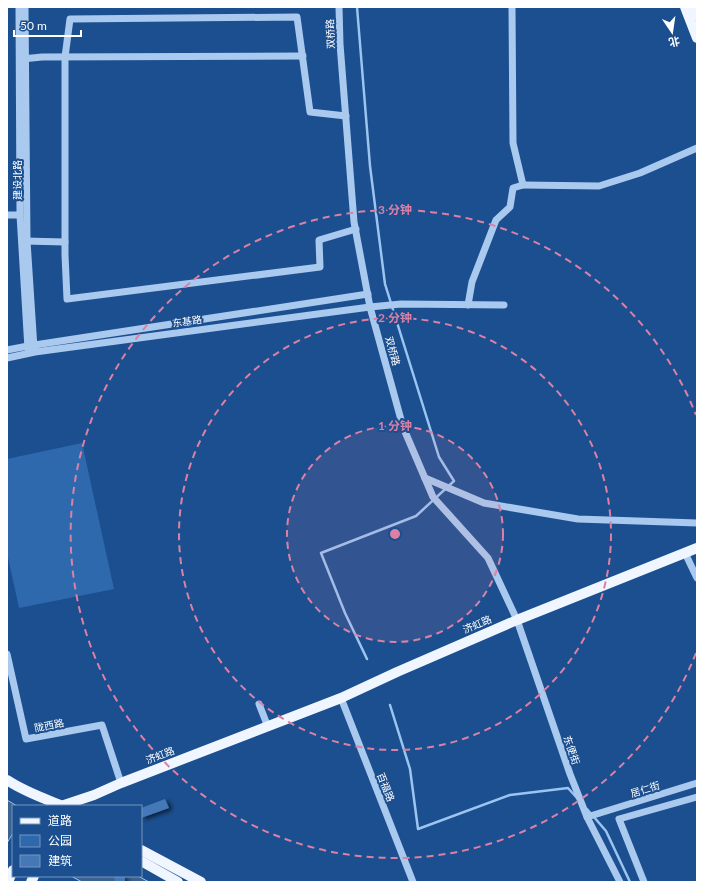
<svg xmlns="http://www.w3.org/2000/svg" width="704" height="889" viewBox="0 0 704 889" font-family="Lato,'Noto Sans SC',sans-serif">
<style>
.green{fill:#2e69ad}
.water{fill:#3c6290;stroke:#9cc4f0}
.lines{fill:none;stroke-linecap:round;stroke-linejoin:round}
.stream{stroke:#9cc4f0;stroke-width:2.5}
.building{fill:#4478b7;filter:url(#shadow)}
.minor{stroke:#a9c9ee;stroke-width:7}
.major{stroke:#f0f6ff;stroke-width:10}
.ring{fill:none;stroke:#dd80a5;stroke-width:2;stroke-dasharray:7 5}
.labels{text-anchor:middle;stroke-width:4;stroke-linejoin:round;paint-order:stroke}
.street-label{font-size:10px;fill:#fff;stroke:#1b4f8f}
.centre{fill:#dd80a5;stroke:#1b4f8f;stroke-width:2}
.ring-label{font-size:12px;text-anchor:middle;font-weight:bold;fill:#dd80a5;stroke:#1b4f8f;stroke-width:4;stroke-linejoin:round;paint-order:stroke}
</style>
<defs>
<filter id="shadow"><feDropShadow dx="3.5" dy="2" stdDeviation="2" flood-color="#0009"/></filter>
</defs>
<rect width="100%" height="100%" fill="#1b4f8f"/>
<!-- green -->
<path class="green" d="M82 443 114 589 19 608 7 553V459Z"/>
<!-- water -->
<g class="water">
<path d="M7 800 17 806H13V833L7 843Z"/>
<path d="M71 876H138L149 882H82Z"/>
</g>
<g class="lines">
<!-- stream -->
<g class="stream">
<path d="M357 7 370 166 385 284 439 457 454 481 416 516 321 553 345 613 367 659"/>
<path d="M390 705 410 769 418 829 510 795 568 788 577 798"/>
<path d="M587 809 606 831 630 882"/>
</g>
</g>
<!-- building -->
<g class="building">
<path d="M165 799 169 808 141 818V808Z"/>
<path d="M114 876H125V882H115Z"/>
</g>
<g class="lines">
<!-- minor -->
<g class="minor">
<path d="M19 7 20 215 28 349"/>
<path d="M25 7 27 241 34 348"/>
<path d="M339 7 340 44 354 222 370 307 403 427 433 497 488 558 517 620 570 774 587 817 620 882"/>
<path d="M22 59 42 57 303 56"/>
<path d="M346 116 310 112 297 17 70 19 65 57V255L67 299 320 267 319 240 356 229"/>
<path d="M523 185 599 186 640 173 697 148"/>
<path d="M7 215H20"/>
<path d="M24 241 65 242"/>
<path d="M468 305 472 282 496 220 510 207 513 188 523 185 513 143 512 7"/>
<path d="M7 350 28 346 368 294"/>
<path d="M7 358 35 352 370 307 401 304 504 305"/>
<path d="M425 478 484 503 578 519 697 523"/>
<path d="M685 553 697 578"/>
<path d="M7 654 26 739 102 725 121 783"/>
<path d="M341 698 413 882"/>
<path d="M259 704 268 727"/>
<path d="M587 817 697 783"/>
<path d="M644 882 619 819 697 797"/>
</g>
<!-- major -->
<g class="major">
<path d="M685 7 697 38"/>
<path d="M694 7 697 16"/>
<path d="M7 780C25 792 43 798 63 806"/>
<path d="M61 806 94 795 121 783 341 698 397 672 517 620 697 548"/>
<path d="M141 850 201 882"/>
<path d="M141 861 178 882"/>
<path d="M8 882 13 870"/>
<path d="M31 882 34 876"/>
</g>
</g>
<!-- distance rings -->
<circle cx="395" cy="534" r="108" fill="#dd80a5" fill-opacity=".12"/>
<g class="ring">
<circle cx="395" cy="534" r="108"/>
<circle cx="395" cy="534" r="216"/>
<path d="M696 653A324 324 0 1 1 696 415"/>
</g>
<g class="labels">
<!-- street labels -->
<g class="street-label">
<text transform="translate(330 34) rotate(-92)" y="4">双桥路</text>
<text transform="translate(17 180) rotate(-90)" y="4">建设北路</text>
<text transform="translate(187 321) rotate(-8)" y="4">东基路</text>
<text transform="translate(393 351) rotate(75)" y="4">双桥路</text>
<text transform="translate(477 624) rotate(-23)" y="4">济虹路</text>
<text transform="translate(49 725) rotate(-11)" y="4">陇西路</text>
<text transform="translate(572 750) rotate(71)" y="4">东便街</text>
<text transform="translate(160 755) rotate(-21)" y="4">济虹路</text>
<text transform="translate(386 787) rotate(68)" y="4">百福路</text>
<text transform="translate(645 789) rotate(-17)" y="4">居仁街</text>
</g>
</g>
<circle cx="395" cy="534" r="6" class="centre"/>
<g class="ring-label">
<text x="395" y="214">3 分钟</text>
<text x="395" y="322">2 分钟</text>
<text x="395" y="430">1 分钟</text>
</g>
<!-- border -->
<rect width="704" height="889" fill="none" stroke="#ffffff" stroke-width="16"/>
<!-- legend -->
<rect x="12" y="805" width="130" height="72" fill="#1b4f8f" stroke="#7695bc"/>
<rect x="20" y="818" width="20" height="6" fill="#f0f6ff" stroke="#7695bc"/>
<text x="48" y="825" font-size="12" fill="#ffffff">道路</text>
<rect x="20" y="835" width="20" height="12" fill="#2e69ad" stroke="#7695bc"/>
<text x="48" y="845" font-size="12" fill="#ffffff">公园</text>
<rect x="20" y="855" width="20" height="12" fill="#4478b7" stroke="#7695bc"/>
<text x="48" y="865" font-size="12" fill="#ffffff">建筑</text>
<!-- north arrow -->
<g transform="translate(672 32) rotate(167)" stroke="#1b4f8f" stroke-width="3" paint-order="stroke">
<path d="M0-3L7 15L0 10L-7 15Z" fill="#ffffff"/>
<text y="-6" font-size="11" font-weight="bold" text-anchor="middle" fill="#ffffff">北</text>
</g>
<!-- scale -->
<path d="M14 30v6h67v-6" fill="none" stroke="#ffffff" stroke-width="2"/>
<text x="20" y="30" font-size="12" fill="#ffffff" stroke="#1b4f8f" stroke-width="3" paint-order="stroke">50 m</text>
</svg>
